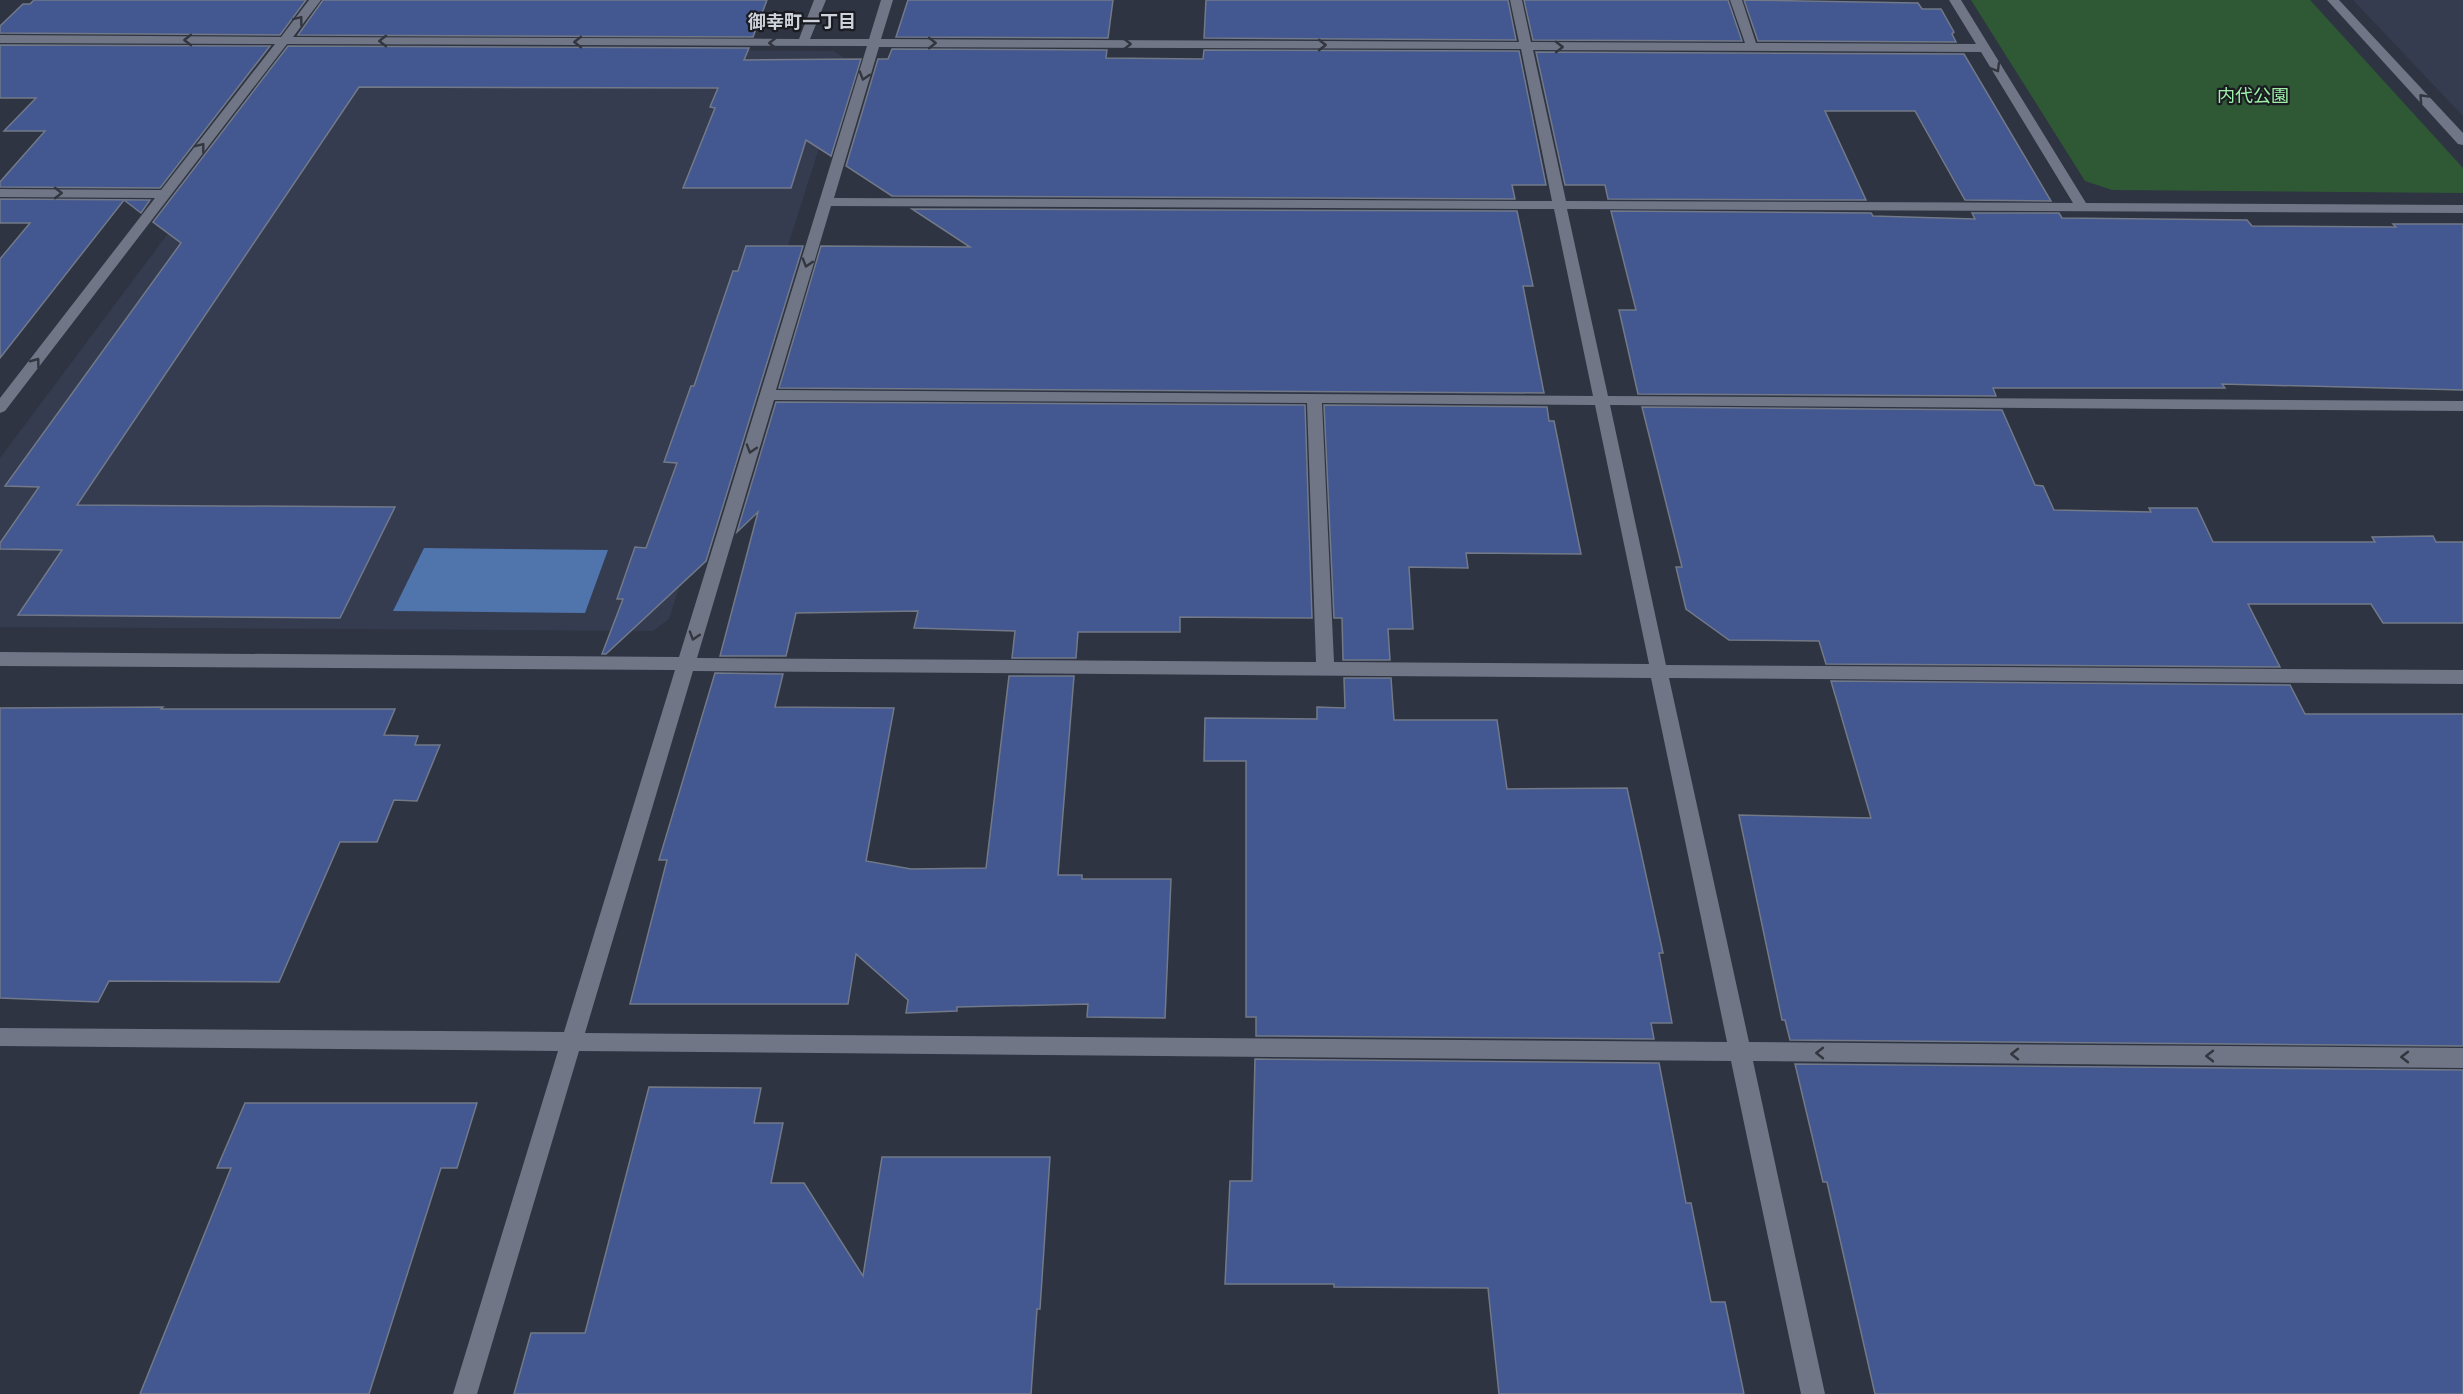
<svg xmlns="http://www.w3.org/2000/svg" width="2463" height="1394" viewBox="0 0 2463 1394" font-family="'Noto Sans','Noto Sans JP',sans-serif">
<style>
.built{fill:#353c4f}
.green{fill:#2f5935}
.water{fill:#5075ac}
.building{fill:#435790;stroke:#727988;stroke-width:1.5}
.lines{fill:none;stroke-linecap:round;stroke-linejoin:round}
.minor{fill:#707686;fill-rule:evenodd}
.oneway{stroke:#33363f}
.labels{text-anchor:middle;stroke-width:4.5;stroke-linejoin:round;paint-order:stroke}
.far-neighbourhood-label{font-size:18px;font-weight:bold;fill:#ced2da;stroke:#191b21}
.far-park-label{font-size:18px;fill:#9eefa7;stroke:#191b21}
</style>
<rect width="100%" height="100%" fill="#2e3441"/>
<!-- built -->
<g class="built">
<path d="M2353 0H2463V116Z"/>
<path d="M324 48 834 51 847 60 669 619 653 631 0 627V458L300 57Z"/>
</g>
<!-- green -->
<path class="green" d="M1971 0H2310L2463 168V193L2112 190 2085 181Z"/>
<!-- water -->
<path class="water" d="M424 548 608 550 585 613 393 611Z"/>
<!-- building -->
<g class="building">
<path d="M34 0H306L280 35 0 33V26L23 4H30Z"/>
<path d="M323 0H767L753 37 298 35Z"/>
<path d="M908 0H1113L1108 38 896 37Z"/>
<path d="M1206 0H1508L1516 40 1204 38Z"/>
<path d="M1524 0H1728L1742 41 1533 40Z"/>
<path d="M1744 0 1918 3 1922 9H1941L1954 32 1952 34 1956 42 1758 41Z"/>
<path d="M0 45 270 46 160 188 0 187V182L45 131H4L36 98H0Z"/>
<path d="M288 46 749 48 744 60 861 59 831 156 806 140 791 188H683L715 108 710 107 718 88 359 87 77 505 395 507 340 618 18 615 62 550 0 549V543L39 487 5 486 181 243 153 222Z"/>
<path d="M892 49 1107 50 1106 58 1203 59 1204 50 1519 51 1546 185H1512L1515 199 892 196 846 166 878 59H888Z"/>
<path d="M1536 52 1964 54 2051 201 1965 200 1915 111H1825L1866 200 1608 199 1605 185H1565Z"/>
<path d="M0 199 150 200 141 213 124 200 0 358V259L30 223H0Z"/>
<path d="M912 209 1517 211 1533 286H1523L1544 393 779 388 821 246 970 247Z"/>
<path d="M1611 211 1871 213 1873 216 1975 219 1972 213H2059L2062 218 2247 220 2252 226 2396 227 2393 224H2463V390L2222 384 2225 388H1993L1996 396 1638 394 1619 310H1636Z"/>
<path d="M746 246H803L706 561 606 654H602L623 599H617L635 547 646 548 677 463 664 462 691 386H694L733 271H738Z"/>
<path d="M776 402 1305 405 1312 618 1180 617V632H1078L1076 658H1012L1015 631 914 628 918 611 796 613 786 656H720L758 512 737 532Z"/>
<path d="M1324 405 1547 407 1549 421H1554L1581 554 1466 553 1468 568 1409 567 1413 629H1388L1390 660H1343L1342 618H1334Z"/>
<path d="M1642 407 2002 410 2035 485 2043 486 2054 510 2151 512 2149 508H2197L2213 542H2375L2372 537 2433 536 2436 542H2463V623H2383L2371 604H2248L2280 667 1826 664 1819 641 1729 640 1686 609 1676 567H1682Z"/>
<path d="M715 673 783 674 775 707 894 708 866 861 911 869 986 868 1009 676H1074L1058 875H1082V879H1171L1165 1018 1087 1017 1088 1004 957 1007V1011L906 1013 908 1000 856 954 848 1004H630L667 860H659Z"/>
<path d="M1344 678H1391L1394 720H1497L1507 789 1627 788 1663 953H1659L1672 1023H1651L1654 1039 1256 1036V1017H1246V761H1204L1205 718 1317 719V707L1345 708Z"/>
<path d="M1831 681 2290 685 2305 714H2463V1046L1790 1040 1785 1020H1782L1739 815 1871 818Z"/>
<path d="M163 707 161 709H395L384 735 418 736 415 745H440L417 801 394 800 377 842H340L279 982 109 981 98 1002 0 998V708Z"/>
<path d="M1255 1059 1659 1063 1686 1203H1691L1711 1302H1725L1744 1394H1499L1488 1288 1334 1287V1284H1225L1230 1181H1252Z"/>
<path d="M1795 1064 2463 1070V1394H1875L1827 1182H1823Z"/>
<path d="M649 1087 761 1088 754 1123H783L771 1183H804L863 1276 882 1157H1050L1040 1309H1037L1031 1394H514L531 1333H585Z"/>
<path d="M245 1103H477L457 1168H441L369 1394H140L231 1168H217Z"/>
</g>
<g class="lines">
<!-- minor -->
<g class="minor">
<path d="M309 0H321L293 37 799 39 814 0H826L810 39H869L881 0H893L881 39 1519 42 1510 0H1522L1531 42 1745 43 1730 0H1742L1756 43 1976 44 1949 0H1961L2086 203 2463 205V213L1567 209 1608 396 2463 401V411L1610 405 1666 665 2463 670V684L1669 678 1749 1042 2463 1048V1068L1753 1061 1825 1394H1801L1731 1061 579 1051 477 1394H453L558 1051 0 1046V1028L564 1032 675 670 0 666V652L679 657 867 46 287 44 5 411 0 413V398L155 198 0 197V189L161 190 275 44 0 43V35L281 37ZM879 47 1521 49 1552 201 834 198ZM1533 50 1981 52 2073 203 1566 201ZM831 206 1554 209 1593 396 776 390ZM774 400 1307 403 1316 662 697 658ZM1322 403 1595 405 1649 664 1334 662ZM693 671 1651 678 1727 1042 585 1033Z"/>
<path d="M2327 0H2339L2463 133V145L2458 144Z"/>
</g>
</g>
<!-- one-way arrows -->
<defs><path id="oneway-chevron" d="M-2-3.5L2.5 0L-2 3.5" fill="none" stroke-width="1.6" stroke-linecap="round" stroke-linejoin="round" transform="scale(1.5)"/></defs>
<g class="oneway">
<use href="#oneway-chevron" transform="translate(299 20) rotate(-52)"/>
<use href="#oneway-chevron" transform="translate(188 40) rotate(-180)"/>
<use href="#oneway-chevron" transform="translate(383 41) rotate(-180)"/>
<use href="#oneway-chevron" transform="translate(578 42) rotate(-180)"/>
<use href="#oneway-chevron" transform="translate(773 43) rotate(-180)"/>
<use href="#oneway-chevron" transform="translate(932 43)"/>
<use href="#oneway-chevron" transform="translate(1127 44)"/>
<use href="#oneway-chevron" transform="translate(1322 45)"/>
<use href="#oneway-chevron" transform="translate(1559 47)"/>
<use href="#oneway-chevron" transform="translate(1996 68) rotate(59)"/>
<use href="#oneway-chevron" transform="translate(864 76) rotate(107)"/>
<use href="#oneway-chevron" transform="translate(2423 98) rotate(-133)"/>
<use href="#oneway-chevron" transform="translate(201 147) rotate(-52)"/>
<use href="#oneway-chevron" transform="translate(58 193)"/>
<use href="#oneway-chevron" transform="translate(807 263) rotate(107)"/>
<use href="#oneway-chevron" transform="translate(36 362) rotate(-53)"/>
<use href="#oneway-chevron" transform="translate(751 449) rotate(107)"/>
<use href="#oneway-chevron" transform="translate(694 636) rotate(107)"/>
<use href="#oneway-chevron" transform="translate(1820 1053) rotate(-180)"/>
<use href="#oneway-chevron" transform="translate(2015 1054) rotate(-180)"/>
<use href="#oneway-chevron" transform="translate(2210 1056) rotate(-180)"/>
<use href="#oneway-chevron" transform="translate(2405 1057) rotate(-180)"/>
</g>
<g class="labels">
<!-- far-neighbourhood labels -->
<g class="far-neighbourhood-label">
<text x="802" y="28">御幸町一丁目</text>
</g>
<!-- far-park labels -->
<g class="far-park-label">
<text x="2253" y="102">内代公園</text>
</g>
</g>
</svg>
